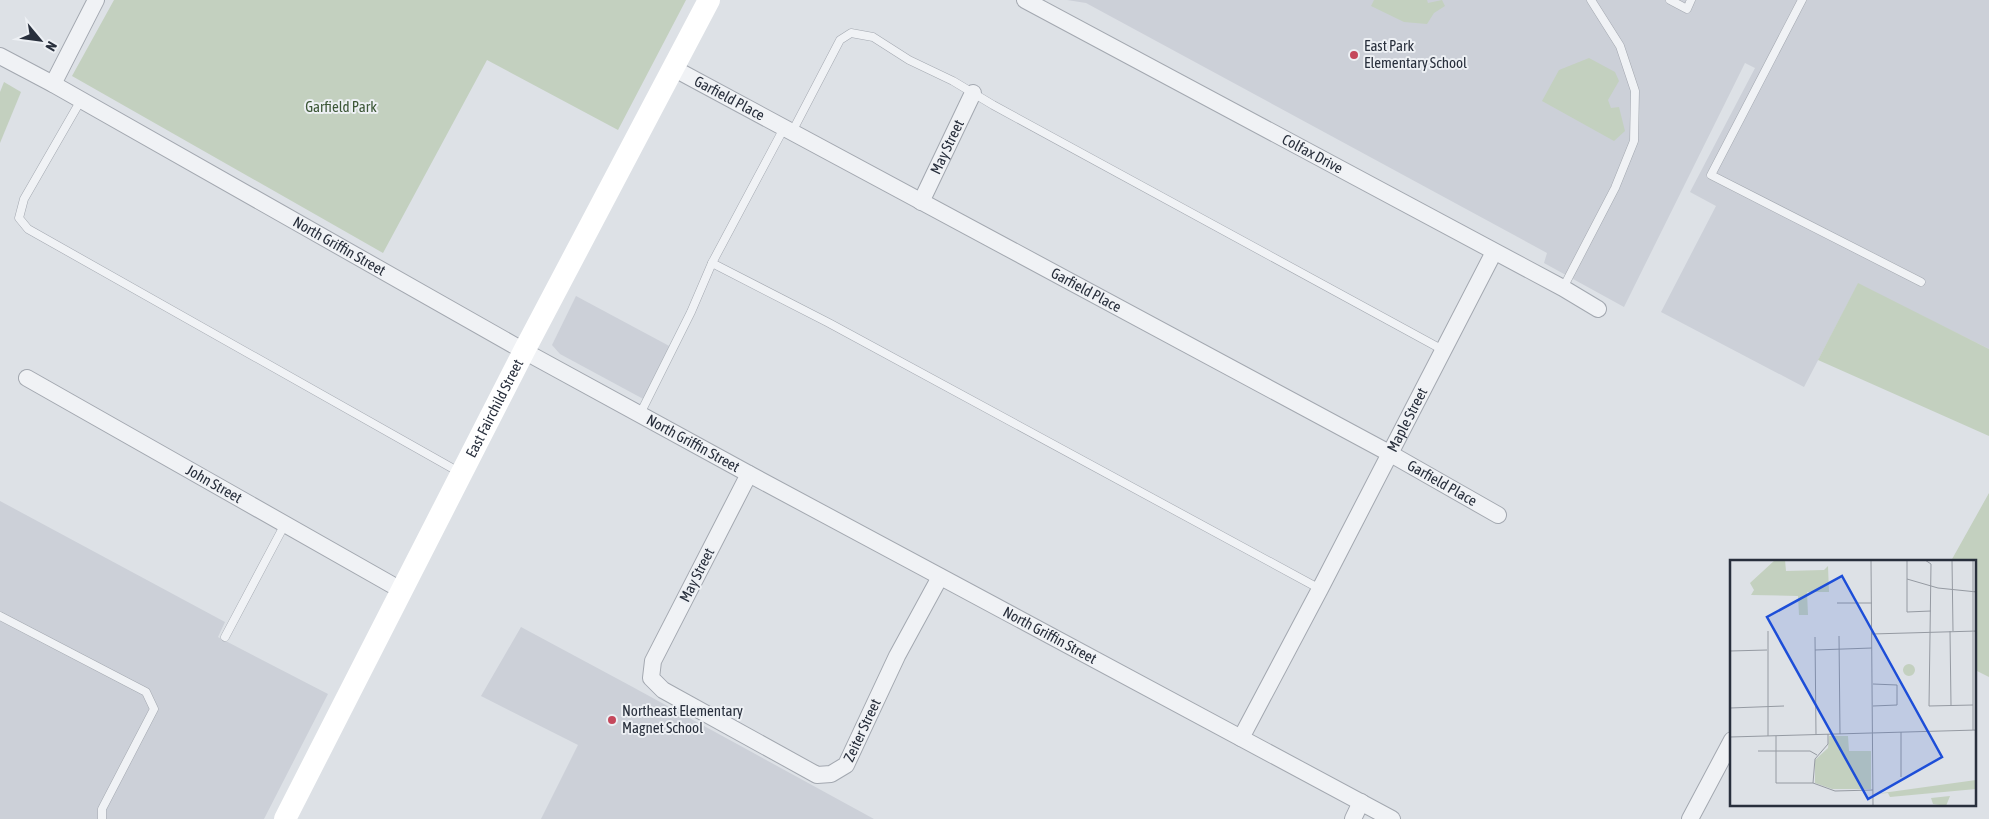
<svg xmlns="http://www.w3.org/2000/svg" width="1989" height="819" viewBox="0 0 1989 819" font-family="'Asap Condensed',sans-serif">
<style>
.built{fill:#ccd0d8}
.green{fill:#c3d0bf}
.lines{fill:none;stroke-linecap:round;stroke-linejoin:round}
.lane-casing{stroke:#a3a8b0;stroke-width:9}
.street-casing{stroke:#a3a8b0;stroke-width:18}
.lane{stroke:#f0f2f5;stroke-width:8}
.street{stroke:#f0f2f5;stroke-width:16}
.secondary{stroke:#fff;stroke-width:22}
.poi-dot{fill:#c5485c;stroke:#edf0f4;stroke-width:2}
.labels{text-anchor:middle;stroke-width:4;stroke-linejoin:round;paint-order:stroke}
.poi-label{font-size:15px;fill:#282f3c;stroke:#edf0f4;text-anchor:start}
.street-label{font-size:15px;fill:#282f3c;stroke:#edf0f4}
.park-label{font-size:15px;fill:#3c5736;stroke:#edf0f4}
.inset-road{fill:none;stroke:#959aa2;stroke-width:1}
.view{fill:#1d4ed8;fill-opacity:0.15;stroke:#1d4ed8;stroke-width:2.5}
.inset-edge{fill:none;stroke:#282f3c;stroke-width:2.5}
</style>
<rect width="100%" height="100%" fill="#dde1e6"/>
<!-- built -->
<g class="built">
<path d="M1067 0H1989V349L1858 284 1804 387 1661 312 1716 206 1690 192 1755 68 1745 63 1624 307 1544 263 1547 253 1086 3Z"/>
<path d="M576 296 673 348 647 401 560 354 552 345Z"/>
<path d="M0 501 225 622 218 637 328 694 264 819H0Z"/>
<path d="M521 627 629 685 874 819H541L578 745 481 696Z"/>
</g>
<!-- green -->
<g class="green">
<path d="M114 0H686L618 130 487 60 383 253 72 76Z"/>
<path d="M1374 0H1427L1428 3 1442 0 1445 6 1434 13 1427 24 1404 22 1371 6Z"/>
<path d="M1589 58 1615 72 1619 81 1608 100 1611 108 1619 107 1625 131 1614 141 1542 101 1559 70Z"/>
<path d="M4 82 21 92 0 143V92Z"/>
<path d="M1858 283 1989 349V436L1818 360Z"/>
<path d="M1989 493V677L1975 670V562L1951 561Z"/>
</g>
<g class="lines">
<!-- lane casing -->
<g class="lane-casing">
<g id="lane">
<path d="M1670 0 1687 9 1691 0"/>
<path d="M1802 0 1711 175 1921 282"/>
<path d="M81 100 24 199 19 218 28 229 459 472"/>
<path d="M792 132 840 40 851 33 873 37 909 60 953 81 993 105 1443 350"/>
<path d="M712 263 829 323 1320 589"/>
<path d="M1563 288 1615 188 1634 141 1635 91 1620 46 1591 0"/>
<path d="M640 414 691 312 712 263 784 128"/>
<path d="M0 616 146 692 154 709 102 809V819"/>
<path d="M225 637 285 524"/>
</g>
</g>
<!-- street casing -->
<g class="street-casing">
<g id="street">
<path id="s1" d="M1025 0 1563 288 1598 309"/>
<path id="s2" d="M0 56 53 84 524 351 749 474 1392 819"/>
<path id="s3" d="M673 68 1389 453 1498 515"/>
<path d="M53 84 96 0"/>
<path id="s4" d="M921 202 973 93"/>
<path id="s5" d="M27 378 401 590"/>
<path id="s6" d="M749 474 653 661 651 678 663 690 817 775 831 774 846 765 897 656 940 577"/>
<path id="s7" d="M1241 738 1320 589 1494 252"/>
<path d="M1353 819 1361 802"/>
<path d="M1690 819 1732 740"/>
</g>
</g>
<!-- lane -->
<use href="#lane" class="lane"/>
<!-- street -->
<use href="#street" class="street"/>
<!-- secondary -->
<path class="secondary" id="s8" d="M285 819 524 351 709 0"/>
</g>
<!-- markers -->
<g class="poi-dot">
<circle cx="1354" cy="55" r="5"/>
<circle cx="612" cy="720" r="5"/>
</g>
<g class="labels">
<!-- poi labels -->
<g class="poi-label">
<text x="1364" y="51">East Park<tspan x="1364" dy="17">Elementary School</tspan></text>
<text x="622" y="716">Northeast Elementary<tspan x="622" dy="17">Magnet School</tspan></text>
</g>
<!-- street labels -->
<g class="street-label">
<text dy="5" stroke="none"><textPath href="#s3" startOffset="64">Garfield Place</textPath></text>
<text dy="5" stroke="none"><textPath href="#s4" startOffset="61">May Street</textPath></text>
<text dy="5" stroke="none"><textPath href="#s1" startOffset="326">Colfax Drive</textPath></text>
<text dy="5" stroke="none"><textPath href="#s2" startOffset="389">North Griffin Street</textPath></text>
<text dy="5" stroke="none"><textPath href="#s3" startOffset="469">Garfield Place</textPath></text>
<text dy="5" stroke="none"><textPath href="#s8" startOffset="461">East Fairchild Street</textPath></text>
<text dy="5" stroke="none"><textPath href="#s7" startOffset="359">Maple Street</textPath></text>
<text dy="5" stroke="none"><textPath href="#s2" startOffset="794">North Griffin Street</textPath></text>
<text dy="5" stroke="none"><textPath href="#s3" startOffset="874">Garfield Place</textPath></text>
<text dy="5" stroke="none"><textPath href="#s5" startOffset="215">John Street</textPath></text>
<text transform="translate(697 575) rotate(-63)" y="5">May Street</text>
<text dy="5" stroke="none"><textPath href="#s2" startOffset="1199">North Griffin Street</textPath></text>
<text dy="5" stroke="none"><textPath href="#s6" startOffset="490">Zeiter Street</textPath></text>
</g>
<!-- park labels -->
<g class="park-label">
<text x="341" y="112">Garfield Park</text>
</g>
</g>
<!-- overview -->
<g transform="translate(1730 560)">
<rect width="246" height="246" fill="#dde1e6"/>
<path d="M45 0H55L56 11 94 10 98 6 99 32H77L78 55H69L68 36 21 35 24 30 20 23ZM173 110a6 6 0 1 1 12 0a6 6 0 1 1-12 0ZM99 176H118L119 191H141V229H102L85 223V200L98 188ZM246 220V229L160 237 158 233 145 234ZM220 236 216 246 203 244 201 238Z" fill="#c3d0bf"/>
<path class="inset-road" d="M141 0 143 246M177 0V52L201 51M195 0 201 4 199 146 243 145M222 0 223 71M243 0V170M177 19 208 28 247 32M107 43H142M38 71V176M220 71 221 145M142 74 247 71M109 76 110 174M85 77 86 175M85 90 142 88M0 91 37 90M143 124 167 125V145L143 146M0 148 54 146M46 176V223H83L105 231 143 230M0 177 247 170M28 191H80L87 195M171 217V172M83 223 85 199 98 184V174"/>
<path class="view" d="M112 16 212 197 138 239 37 57Z"/>
<rect width="246" height="246" class="inset-edge"/>
</g>
<!-- north arrow -->
<g transform="translate(40 40) rotate(119)" stroke="#edf0f4" stroke-width="4" paint-order="stroke">
<path d="M0-4L9 19L0 12L-9 19Z" fill="#282f3c"/>
<text y="-8" font-size="14" font-weight="bold" text-anchor="middle" fill="#282f3c">N</text>
</g>
</svg>
